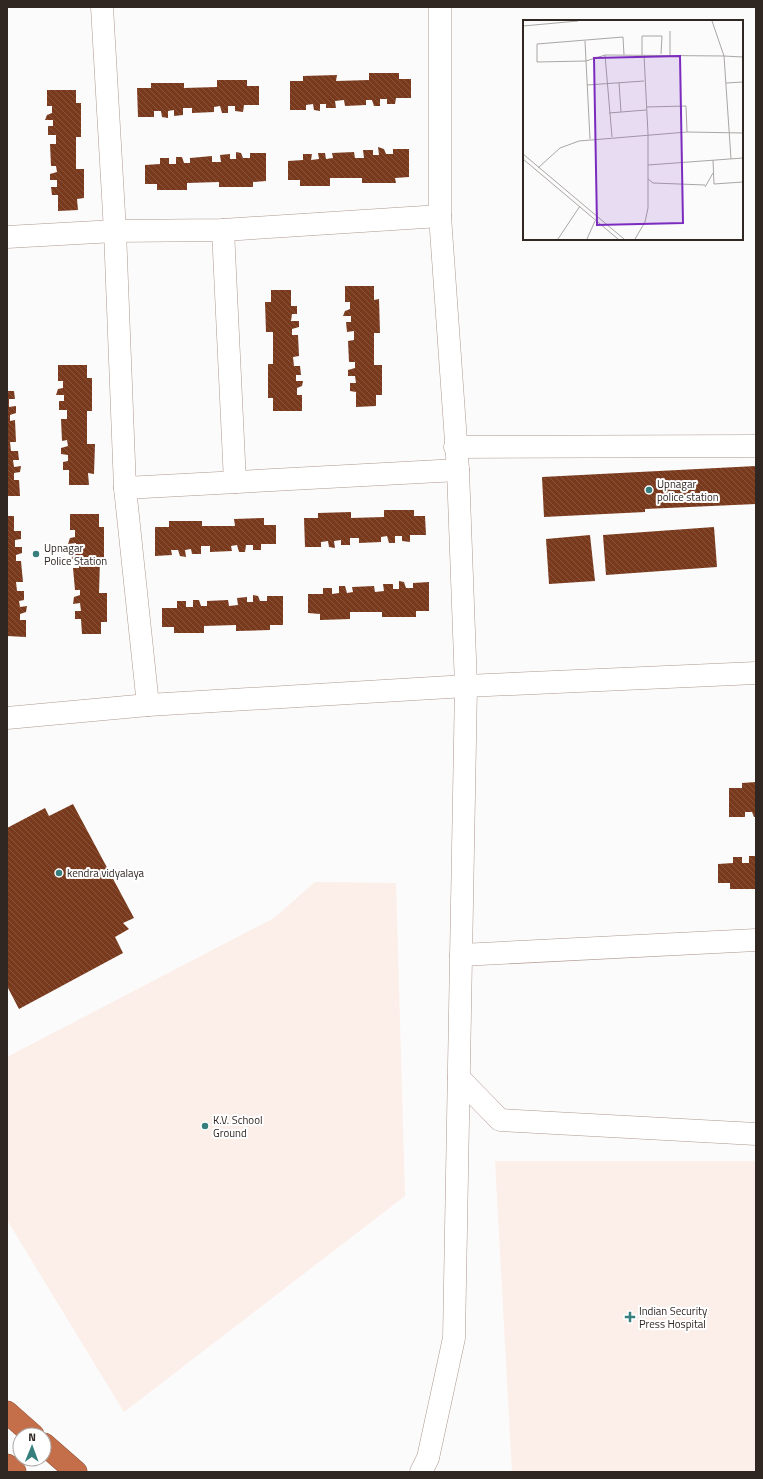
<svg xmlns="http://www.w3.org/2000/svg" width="763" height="1479" viewBox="0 0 763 1479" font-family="'Titillium Web',sans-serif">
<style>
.built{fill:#fceee8}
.building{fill:url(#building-back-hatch)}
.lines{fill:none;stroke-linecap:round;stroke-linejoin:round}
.minor-casing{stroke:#b0988e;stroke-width:23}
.highway-casing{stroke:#90553c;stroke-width:23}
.minor{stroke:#fff;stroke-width:22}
.highway{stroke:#c46f4a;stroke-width:22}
.poi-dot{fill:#367f7e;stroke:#fff;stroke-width:1.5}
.labels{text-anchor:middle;stroke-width:4;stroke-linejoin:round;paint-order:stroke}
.poi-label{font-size:11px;fill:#302622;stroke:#fff;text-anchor:start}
.inset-road{fill:none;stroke:#aaa6a4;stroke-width:1}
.view{fill:#7b2cbf;fill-opacity:0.15;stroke:#7b2cbf;stroke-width:2}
.inset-edge{fill:none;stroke:#302622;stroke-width:2}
</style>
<defs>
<pattern id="building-back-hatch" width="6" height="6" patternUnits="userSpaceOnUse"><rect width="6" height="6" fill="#79391c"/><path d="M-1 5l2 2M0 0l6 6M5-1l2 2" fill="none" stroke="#87543c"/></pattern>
</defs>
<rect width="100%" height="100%" fill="#fbfbfb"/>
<!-- built -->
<g class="built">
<path d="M315 882 396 883 405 1196 124 1412 7 1220V1057L274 918Z"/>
<path d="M495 1161H756V1472H512Z"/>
</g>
<!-- building -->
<g class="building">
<path d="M369 73H399V79H411V98H396L395 104H387V99H380V106H374L372 100H366V105L345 106 344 100 335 101 336 108H326V104H320V111L314 110 313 104 306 105V110H290V81H303V76L337 75 336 81 369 80Z"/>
<path d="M217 80H247V86H259V105H244L243 112 235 111V106H228V113H222L220 106 214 107V112L192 113V108H183V115L174 116V110L168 111V118L162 117 161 111H154V117H138L137 88H151V83H184V88L217 87Z"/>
<path d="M47 90H76V103H81V137H76V169H84V198L77 199 78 210 58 211V195H52L51 187H57V180H50V174L57 172 56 166H51L50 144H56V135H48V126H53V120H45L47 115 52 113V106H47Z"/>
<path d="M378 147 384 149 386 154H393V149H409V177L395 178 396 183H362V178H330V186H300V180H288V161L303 160V154H312L311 160 319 159 318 153H325L326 159 333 158 332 153 354 152 355 158H364L363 150H373V155H379Z"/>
<path d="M236 152 241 153 243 158H250V153H266V181L253 182V187H219V182L187 183V190H157V184H145V165L160 164V158H169V164H176V157H182L184 163H190V158L212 156V162H221L220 155 230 154V159H236Z"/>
<path d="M345 286H374V300L379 299 380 333H374V365H382V395H376V406L356 407V392L350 391V383H356L355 376H348V370L355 368V362H349L348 341 354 340V331L347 332 346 322H351V316H343L345 311 350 309V302H345Z"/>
<path d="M271 290H291V306H297V314H292L291 321H299V327L292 329V335H298L299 356 293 357 294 366H300L301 375H296V381H303L302 386 297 388V395H302V411H273V398H268V364H273V332H266L265 302H271Z"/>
<path d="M58 365H87V378H92V411H87V444H95L94 474 88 473 89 485H69V470H63V462L68 461V455L61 454V448L68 446 67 440 62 441 61 419H67V410H59V401H64V395H56L58 389 63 388V381H58Z"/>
<path d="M7 391H14L15 399H9V407L16 406V413L10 415V421L15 420 16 442H10L11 451H18L19 460H13L14 467 21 466 20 472 14 473V480H19L20 496H7Z"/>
<path d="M756 466V504L645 509V512L544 517 542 477Z"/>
<path d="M384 510H414V516H425L426 535H410V542L402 541V536H395V543H389L387 536 381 537V542L359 543V538H350V545H341V540L334 541 335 548 329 547 328 541 321 542V547H305L304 518H318V513L351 512V518L384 517Z"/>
<path d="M70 514H99V527H104V560H100L99 593H107V622H101V634H82L81 619H75V611H81L80 603 73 604 74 597 80 595V590H75L73 568H79V559H72L71 550 76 549V543L68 544 70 538 75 537V530H70Z"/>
<path d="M7 516H14V531H21V539L15 540V547H22V553L16 555V561H21L23 582H16L17 591H24V600L19 601 20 607 27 606 26 612 20 614V620H26V637L7 636Z"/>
<path d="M264 518V525H276V544H261V550H253V545H246L245 552H239L237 545 231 546 232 551 210 552V546H201V554H192L191 549 185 550 186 557 180 556 178 550H171L172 555 155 556V527H169V521H202V526H235L234 519Z"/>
<path d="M714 527 717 567 606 575 603 535Z"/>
<path d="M590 535 595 581 549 584 546 539Z"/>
<path d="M399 581 404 582 406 588H413V583L429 582V611H416V617H382V612H350V619L320 620V614L308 613V594H323V588H332V594L339 593V586H345L347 593 353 592 352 587 374 586 375 592 384 591 383 584H393V589H399Z"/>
<path d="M253 595 258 596 260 601H267V596H283V625H270V630L236 631V625L204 626V633H174V627H162V608H177V601H186V607H193V600H199L201 606H207V601L228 600 229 606 238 605 237 598 247 597V602H253Z"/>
<path d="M756 782V817H754L752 812H745V817H729V788H742V783Z"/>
<path d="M73 804 134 918 123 923 129 929 115 937 123 953 19 1009 7 986V828L45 808 49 816Z"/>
<path d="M749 856H755L756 859V889H730V883H718V864L733 863V857H742V863H749Z"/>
</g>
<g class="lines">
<!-- minor casing -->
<g class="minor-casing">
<g id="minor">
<path d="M102 7 115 231 125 488 148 705"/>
<path d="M223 230 235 482"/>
<path d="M7 237 115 231 223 230 440 216"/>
<path d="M455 447 756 446"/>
<path d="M125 488 458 470"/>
<path d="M7 718 148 705 466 686 756 673"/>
<path d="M461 955 756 940"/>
<path d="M459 1078 500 1120 756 1134"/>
<path d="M421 1472 428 1458 454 1338 466 686 458 470 440 216V7"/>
</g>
</g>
<!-- highway casing -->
<g class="highway-casing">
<g id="highway">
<path d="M7 1412 33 1435"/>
<path d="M44 1444 76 1472"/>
<path d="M7 1465 15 1472"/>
</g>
</g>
<!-- minor -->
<use href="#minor" class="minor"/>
<!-- highway -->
<use href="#highway" class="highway"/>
</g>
<!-- markers -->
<g class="poi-dot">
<circle cx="649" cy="490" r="4"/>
<circle cx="36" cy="554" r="4"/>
<circle cx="59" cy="873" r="4"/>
<circle cx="205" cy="1126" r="4"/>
<path d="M628 1311h4v4h4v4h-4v4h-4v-4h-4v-4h4z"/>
</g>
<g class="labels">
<!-- poi labels -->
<g class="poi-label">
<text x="657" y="488">Upnagar<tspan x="657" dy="13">police station</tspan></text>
<text x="44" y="552">Upnagar<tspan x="44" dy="13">Police Station</tspan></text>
<text x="67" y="877">kendra vidyalaya</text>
<text x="213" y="1124">K.V. School<tspan x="213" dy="13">Ground</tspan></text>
<text x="639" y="1315">Indian Security<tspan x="639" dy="13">Press Hospital</tspan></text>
</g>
</g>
<!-- overview -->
<g transform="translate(523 20)">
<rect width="220" height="220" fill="#fbfbfb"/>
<path class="inset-road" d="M189 1 201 36 220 37M0 6 55 1M62 21 63 41 14 42V24L100 17 101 35M82 35 89 117M119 35V16H139L138 34M147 35V11M96 63 98 92M203 63 220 62M64 65 121 61M123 87 163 86 164 112M86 93 123 90M67 119 63 41 82 35 201 36 208 139M0 134 101 219M0 139 95 219M190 140 191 164 220 162M125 145 220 138M15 148 37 128 56 121 164 112 220 113M125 159 130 163 182 165M182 167 190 153M35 219 57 186M64 219 72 201M112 219 122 202 125 188V114L121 35"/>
<path class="view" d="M157 36 160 203 74 205 71 38Z"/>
<rect width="220" height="220" class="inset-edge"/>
</g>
<!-- border -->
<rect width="763" height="1479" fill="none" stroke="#302622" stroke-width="16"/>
<!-- north arrow -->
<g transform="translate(32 1447) rotate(1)"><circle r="19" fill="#ffffff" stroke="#aca8a7"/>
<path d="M0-3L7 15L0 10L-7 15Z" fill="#367f7e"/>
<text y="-6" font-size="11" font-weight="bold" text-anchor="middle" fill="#302622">N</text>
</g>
</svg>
